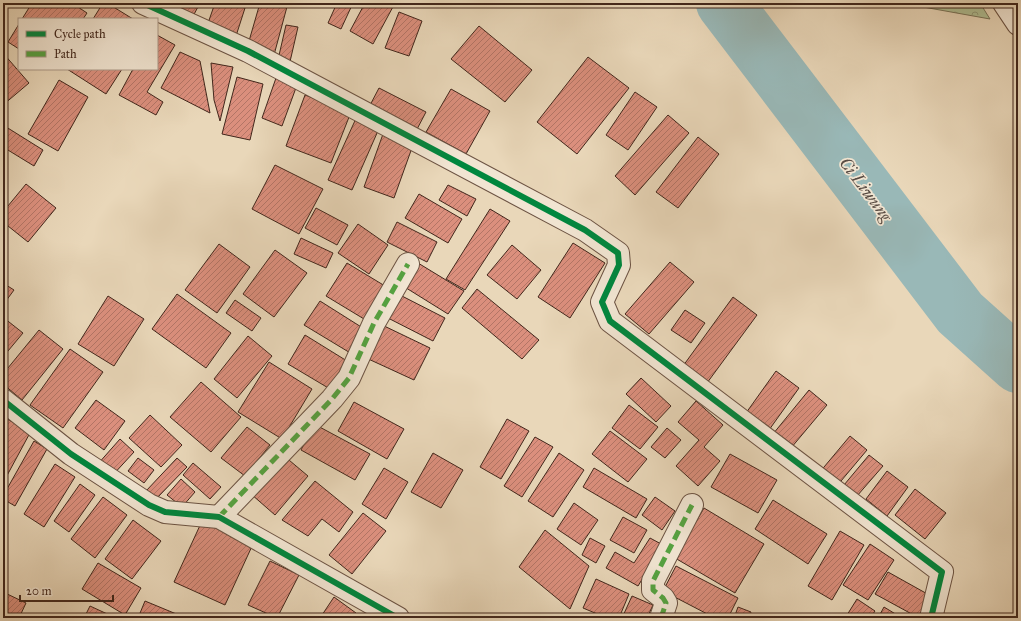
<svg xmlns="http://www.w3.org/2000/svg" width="1021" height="621" viewBox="0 0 1021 621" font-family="'IM FELL Great Primer',serif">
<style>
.forest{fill:url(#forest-crowns);stroke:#797358}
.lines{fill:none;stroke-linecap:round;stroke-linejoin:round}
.river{stroke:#99b8b7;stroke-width:56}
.building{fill:url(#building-hatch);stroke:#42271c}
.minor-casing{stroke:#6c5343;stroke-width:24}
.minor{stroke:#f1e5d2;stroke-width:22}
.quiet{stroke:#55a341;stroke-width:5;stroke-dasharray:10 5;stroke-linecap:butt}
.cycleway-casing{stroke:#f1e5d2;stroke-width:8}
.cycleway{stroke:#00873e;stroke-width:6}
.labels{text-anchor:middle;stroke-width:3.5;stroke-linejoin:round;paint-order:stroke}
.water-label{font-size:17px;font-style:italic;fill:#584b43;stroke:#f1e5d2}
</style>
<defs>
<pattern id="forest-crowns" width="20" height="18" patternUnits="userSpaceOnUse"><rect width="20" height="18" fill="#b0bf94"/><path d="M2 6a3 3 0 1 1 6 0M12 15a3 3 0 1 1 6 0" fill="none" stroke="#919b78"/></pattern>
<pattern id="building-hatch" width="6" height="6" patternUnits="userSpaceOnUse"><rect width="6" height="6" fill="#db8f7d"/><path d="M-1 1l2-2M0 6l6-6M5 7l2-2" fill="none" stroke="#b37566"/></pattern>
</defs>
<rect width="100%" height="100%" fill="#e9d7b9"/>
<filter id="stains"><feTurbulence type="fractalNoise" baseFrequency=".005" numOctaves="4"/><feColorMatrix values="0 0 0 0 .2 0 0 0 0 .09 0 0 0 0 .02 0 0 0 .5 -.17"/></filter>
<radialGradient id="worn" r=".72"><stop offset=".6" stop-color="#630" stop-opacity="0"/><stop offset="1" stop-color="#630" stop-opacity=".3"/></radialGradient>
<!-- forest -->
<path class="forest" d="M901 3H980L990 19Z"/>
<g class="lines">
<!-- river -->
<path class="river" d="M724 3 960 313 1018 365"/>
</g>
<!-- building -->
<g class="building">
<path d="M32 3H72L87 13 83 19H22Z"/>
<path d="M103 3H107L133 19H93Z"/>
<path d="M153 3H200L190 22Z"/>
<path d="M215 3H231L245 8 235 39 206 29Z"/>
<path d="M260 3H288L274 55 247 48Z"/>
<path d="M337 3H353L341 29 328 23Z"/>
<path d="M365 3H395L373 44 350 31Z"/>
<path d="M399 12 422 21 409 56 385 48Z"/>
<path d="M19 24V49L8 42Z"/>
<path d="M286 25 298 27 289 66 277 64Z"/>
<path d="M479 26 532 70 505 102 451 59Z"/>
<path d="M157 35 175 45 147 92 163 102 156 115 119 95 133 69H157Z"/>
<path d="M180 52 200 61 210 113 161 88Z"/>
<path d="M3 53 29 83 3 105Z"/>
<path d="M588 57 629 88 577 154 537 122Z"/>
<path d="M211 63 233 67 220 121 214 100Z"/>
<path d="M67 69H122L106 94Z"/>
<path d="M237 77 263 84 250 140 222 134Z"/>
<path d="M276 78 297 85 282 126 262 118Z"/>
<path d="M59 80 88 97 58 151 28 134Z"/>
<path d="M379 88 426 112 415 133 368 109Z"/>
<path d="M451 89 490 111 466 154 426 132Z"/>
<path d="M635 92 657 107 628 150 606 135Z"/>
<path d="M305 95 351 112 331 163 286 146Z"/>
<path d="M358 114 381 124 352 190 328 180Z"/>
<path d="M668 115 689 133 635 195 615 176Z"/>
<path d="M3 125 43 150 34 166 3 147Z"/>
<path d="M383 134 413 145 394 198 364 187Z"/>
<path d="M698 137 719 154 678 208 656 192Z"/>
<path d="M275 165 323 189 299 234 252 209Z"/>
<path d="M26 184 56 208 28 242 3 222V212Z"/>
<path d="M448 185 476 199 467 216 439 200Z"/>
<path d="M419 194 462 219 448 243 405 218Z"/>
<path d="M316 208 348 225 337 245 305 228Z"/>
<path d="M490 209 510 221 465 290 446 279Z"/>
<path d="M397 222 437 242 427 262 387 242Z"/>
<path d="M358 224 388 245 369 274 338 253Z"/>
<path d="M301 238 333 253 326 268 294 254Z"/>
<path d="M573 243 605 263 570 318 538 297Z"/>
<path d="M219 244 250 267 217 313 185 290Z"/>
<path d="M512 245 541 270 517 299 487 275Z"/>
<path d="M275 250 307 273 274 317 243 294Z"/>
<path d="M670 262 694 282 649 334 625 314Z"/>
<path d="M347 263 390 289 369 322 326 296Z"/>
<path d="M418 263 464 291 448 314 403 286Z"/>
<path d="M3 283 14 290 3 305Z"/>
<path d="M477 289 539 340 522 359 462 308Z"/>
<path d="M177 294 231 333 206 368 152 329Z"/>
<path d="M398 294 445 318 433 341 386 317Z"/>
<path d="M108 296 144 319 114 366 78 344Z"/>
<path d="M733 297 757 315 707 383 683 366Z"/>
<path d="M235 300 261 318 252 331 226 313Z"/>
<path d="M320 301 366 330 352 354 304 325Z"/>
<path d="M685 310 705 323 691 343 671 330Z"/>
<path d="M4 318 23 333 3 357V320Z"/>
<path d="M380 324 430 348 414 380 364 357Z"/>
<path d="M39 330 63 349 22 400 3 384V374Z"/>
<path d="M305 335 347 361 330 389 288 364Z"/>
<path d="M248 336 272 356 237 398 214 379Z"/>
<path d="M70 349 103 372 63 428 30 405Z"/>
<path d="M269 362 312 389 282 439 238 412Z"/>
<path d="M776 371 799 388 769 430 746 413Z"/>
<path d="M641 378 671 406 656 422 626 394Z"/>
<path d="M201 382 241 417 211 452 170 417Z"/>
<path d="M809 390 827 405 791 448 773 434Z"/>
<path d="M96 400 125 421 104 450 75 428Z"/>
<path d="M696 401 723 425 704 447 720 461 698 486 676 466 699 440 678 422Z"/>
<path d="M354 402 404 429 387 459 338 431Z"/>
<path d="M629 405 658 427 640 449 612 428Z"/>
<path d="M150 415 182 445 161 467 129 438Z"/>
<path d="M3 417 31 431 3 483Z"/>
<path d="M507 419 529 431 501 479 480 467Z"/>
<path d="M314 424 370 454 355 480 301 450Z"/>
<path d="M247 427 270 445 245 476 221 458Z"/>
<path d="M667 428 681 440 665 458 651 447Z"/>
<path d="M610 431 647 459 628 482 592 454Z"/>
<path d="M850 436 867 450 836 487 819 473Z"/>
<path d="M535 437 553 447 522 497 504 486Z"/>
<path d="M120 439 134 452 111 477 97 465Z"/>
<path d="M34 441 47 449 15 506 3 499V496Z"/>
<path d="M433 453 463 470 441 508 411 492Z"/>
<path d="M559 453 584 470 553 517 528 501Z"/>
<path d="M730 454 777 480 758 513 711 487Z"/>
<path d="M283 455 308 476 275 515 251 494Z"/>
<path d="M869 455 883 466 857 496 844 485Z"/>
<path d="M138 458 154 470 144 483 128 471Z"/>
<path d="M177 458 187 467 156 499 146 491Z"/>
<path d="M193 463 221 487 210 499 183 475Z"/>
<path d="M55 464 75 477 44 527 24 514Z"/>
<path d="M384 468 408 482 386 519 362 504Z"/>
<path d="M594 468 647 499 636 518 583 487Z"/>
<path d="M887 471 908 487 887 516 866 499Z"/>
<path d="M181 479 195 492 182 507 167 495Z"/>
<path d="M315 481 353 512 339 532 322 519 308 536 282 520Z"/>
<path d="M80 484 95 495 69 532 54 521Z"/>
<path d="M915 489 946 513 925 539 895 515Z"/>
<path d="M103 497 127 515 95 558 71 539Z"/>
<path d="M655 497 675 511 662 530 642 515Z"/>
<path d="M773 500 827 534 808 564 755 529Z"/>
<path d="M574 503 598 520 581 545 557 529Z"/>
<path d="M704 508 764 544 735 593 675 558Z"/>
<path d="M363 513 386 531 352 574 329 555Z"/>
<path d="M623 517 647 530 634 553 610 540Z"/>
<path d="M133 520 161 541 132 579 105 559Z"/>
<path d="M202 521 253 544 225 605 174 582Z"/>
<path d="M545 530 589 566 570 609 519 567Z"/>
<path d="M840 531 864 545 832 600 808 586Z"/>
<path d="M590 538 605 546 596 563 582 555Z"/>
<path d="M650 538 663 545 638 586 606 568 615 552 634 563Z"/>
<path d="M870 544 894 560 868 600 843 585Z"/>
<path d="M270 561 299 575 277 618 248 605Z"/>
<path d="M98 563 141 588 125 615 82 589Z"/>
<path d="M676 566 738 598 728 618H715L663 591Z"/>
<path d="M888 572 931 596 919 618 875 594Z"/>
<path d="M596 579 629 594 619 618H607L583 608Z"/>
<path d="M3 592 26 603 19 618H10L3 615Z"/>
<path d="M632 596 653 605 647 618H622Z"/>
<path d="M334 597 356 613 352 618H320Z"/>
<path d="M857 599 875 611 870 618H852L847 615Z"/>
<path d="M145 601 186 618H138Z"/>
<path d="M90 606 116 618H84Z"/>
<path d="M738 607 751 612 749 618H734Z"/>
<path d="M884 607 902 618H878Z"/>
</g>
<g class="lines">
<!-- minor casing -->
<g class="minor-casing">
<g id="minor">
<path d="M143 3 248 51 585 230 618 253 619 265 602 302 610 321 942 572 931 618"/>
<path d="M1004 3 1018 24"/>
<path d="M3 400 71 454 149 505 165 512 219 517 398 618"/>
<path d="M219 517 332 399 349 378 374 323 408 264"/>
<path d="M661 618 666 603 663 598 653 590V581L692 505"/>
</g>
</g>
<!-- minor -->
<use href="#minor" class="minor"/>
<!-- quiet -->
<g class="quiet">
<path d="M219 517 332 399 349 378 374 323 408 264"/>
<path d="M661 618 666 603 663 598 653 590V581L692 505"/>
</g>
<!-- cycleway casing -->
<g class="cycleway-casing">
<g id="cycleway">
<path d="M143 3 248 51 585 230 618 253 619 265 602 302 610 321 942 572 931 618"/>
<path d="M3 400 71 454 149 505 165 512 219 517 398 618"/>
</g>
</g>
<!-- cycleway -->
<use href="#cycleway" class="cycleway"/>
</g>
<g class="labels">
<!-- water labels -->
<g class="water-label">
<text transform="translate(866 189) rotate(53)" y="6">Ci Liwung</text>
</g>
</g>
<!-- margin -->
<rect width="1021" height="621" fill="none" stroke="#e9d7b9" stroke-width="16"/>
<rect x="4" y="4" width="1013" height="613" fill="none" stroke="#42271c" stroke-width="2"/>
<rect x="8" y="8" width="1005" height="605" fill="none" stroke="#42271c"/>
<!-- legend -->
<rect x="18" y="18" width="140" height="52" fill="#f1e5d2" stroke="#ab9989"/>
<rect x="26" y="31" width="20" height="6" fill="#00873e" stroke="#ab9989"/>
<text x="54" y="38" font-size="12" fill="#42271c">Cycle path</text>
<rect x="26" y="51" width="20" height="6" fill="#55a341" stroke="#ab9989"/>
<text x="54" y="58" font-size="12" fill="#42271c">Path</text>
<!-- scale -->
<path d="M20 595v6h93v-6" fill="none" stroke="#42271c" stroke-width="2"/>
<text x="26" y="595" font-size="12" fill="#42271c" stroke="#f1e5d2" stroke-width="3" paint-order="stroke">20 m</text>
<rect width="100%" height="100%" filter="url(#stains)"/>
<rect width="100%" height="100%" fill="url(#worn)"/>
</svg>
